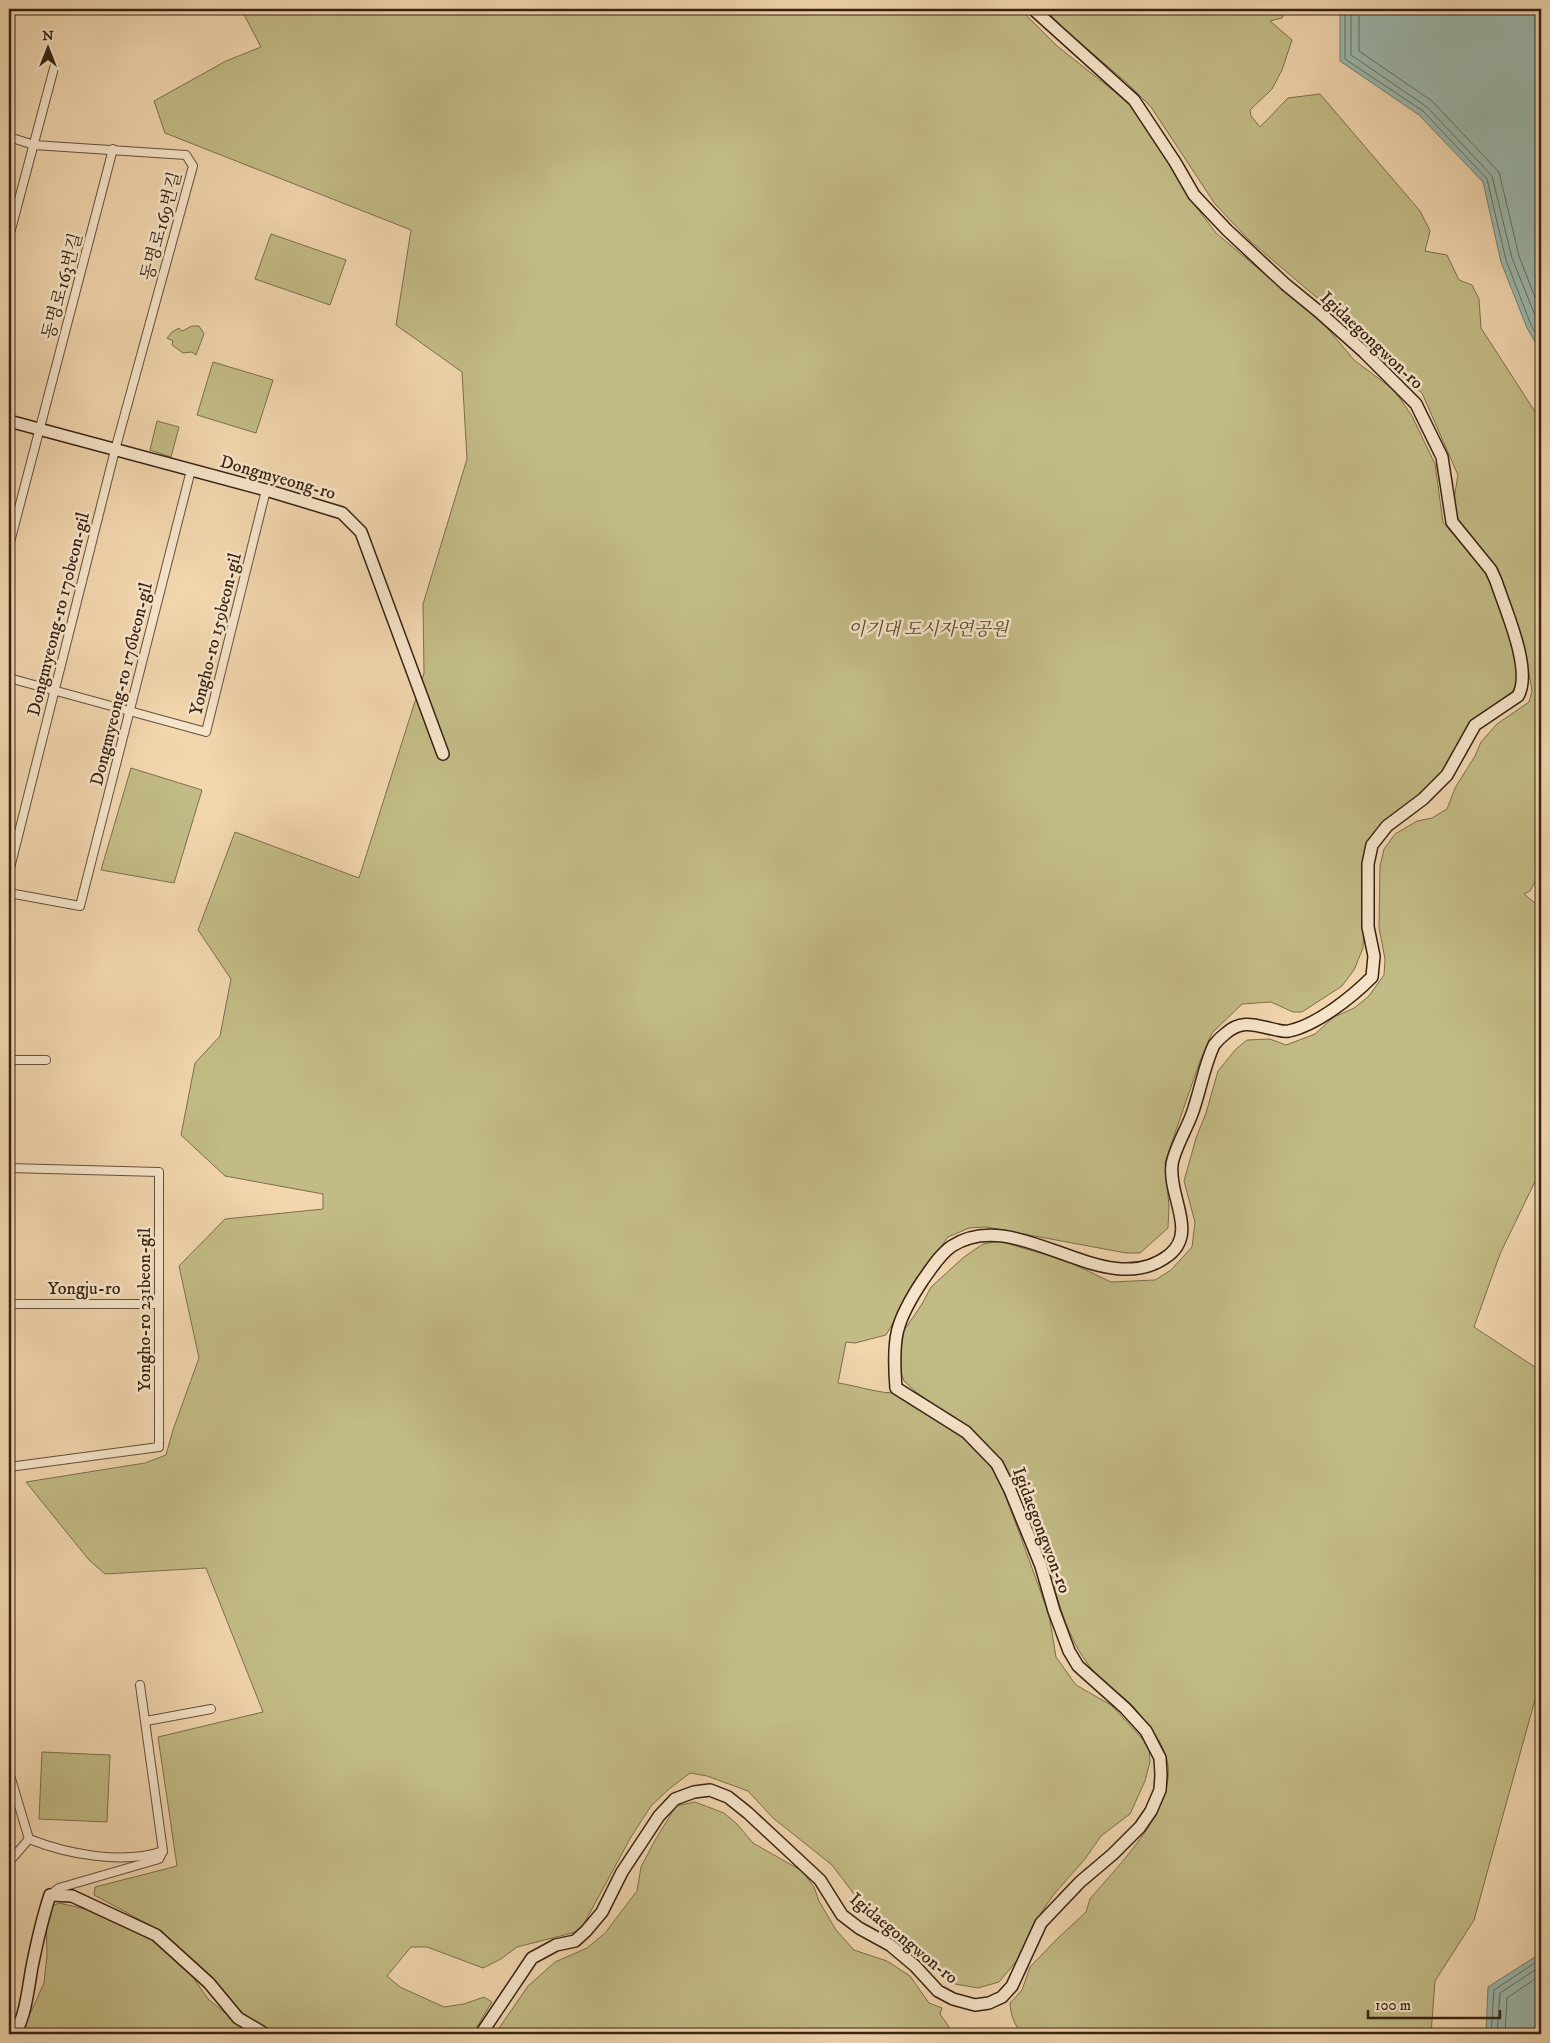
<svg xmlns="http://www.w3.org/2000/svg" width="1550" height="2043" viewBox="0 0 1550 2043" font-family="'IM FELL DW Pica','Noto Serif KR',serif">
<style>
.green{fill:#c2bb85;stroke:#7d6e4c}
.water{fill:#9bb9af;stroke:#737d71}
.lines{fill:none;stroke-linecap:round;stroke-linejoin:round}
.shore{stroke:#6a6e61;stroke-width:1}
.street-casing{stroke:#664f3a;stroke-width:10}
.secondary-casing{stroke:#382213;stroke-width:14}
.street{stroke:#f6e4ca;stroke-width:8}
.secondary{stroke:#f6e4ca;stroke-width:11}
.labels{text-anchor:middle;stroke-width:5;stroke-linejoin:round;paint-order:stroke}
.street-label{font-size:18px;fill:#382213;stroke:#f6e4ca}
.park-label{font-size:18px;font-style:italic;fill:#5a4830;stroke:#f6e4ca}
</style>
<rect width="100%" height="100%" fill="#f1d6ae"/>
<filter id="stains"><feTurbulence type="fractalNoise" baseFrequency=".004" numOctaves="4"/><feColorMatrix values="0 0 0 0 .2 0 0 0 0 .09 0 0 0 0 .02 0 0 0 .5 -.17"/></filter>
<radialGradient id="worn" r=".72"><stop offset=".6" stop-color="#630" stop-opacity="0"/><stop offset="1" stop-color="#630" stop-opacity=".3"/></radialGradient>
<!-- green -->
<g class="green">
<path d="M241 9H1020L1057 46 1134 107 1191 200 1216 233 1323 323 1354 360 1394 390 1412 416 1435 464 1443 522 1490 578 1517 657 1518 682 1512 692 1491 707 1466 728 1442 777 1367 849 1363 948 1354 970 1342 986 1302 1012H1293L1271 1002 1242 1004 1212 1033 1200 1061 1175 1133 1165 1163 1169 1206 1168 1228 1140 1253H1126L986 1227 969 1228 948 1237 920 1276 886 1335 855 1343 846 1342 838 1383C859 1386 879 1394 899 1393L909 1403 946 1424 969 1442 990 1464 1002 1487 1019 1532 1049 1615 1056 1657 1076 1685 1111 1705 1149 1746 1150 1762 1145 1781 1130 1814 1101 1836 1085 1859 1054 1894 1041 1913 1019 1958 999 1982 978 1988 955 1984 913 1944 870 1915 832 1865 773 1818 748 1791 707 1776 690 1773 669 1789 651 1806 631 1837 580 1931 517 1947 501 1959 483 1968 427 1947H411L387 1976 400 1987 444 2007 464 2004 484 1997 492 2002 475 2030 470 2034H391L365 2029 341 2034H288L260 2026 240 2014 159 1930 94 1895 95 1887 177 1866 158 1737 263 1712 206 1568 105 1574 89 1560 26 1482 145 1463 166 1455 173 1430 199 1358 179 1266 225 1219 323 1209V1194L225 1176 181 1135 195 1063 220 1036 231 979 198 930 235 832 359 878 424 673 423 604 467 459 462 372 396 325 411 230 165 133 154 101 226 61 261 47Z"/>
<path d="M1045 9H1286L1282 18 1270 21 1292 40 1282 70 1272 89 1250 110 1251 116 1260 127 1288 98 1320 94 1420 211 1430 231 1425 251 1447 255 1459 280 1472 285 1479 299 1481 328 1541 421V870L1530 891 1524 894 1541 908V1169L1500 1254 1474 1327 1541 1371V1678L1474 1920 1435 1981 1431 2034H1022C1014 2024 1011 2016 1010 2003L1022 1990 1030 1967 1057 1939 1086 1912 1090 1899C1118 1865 1178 1808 1167 1760 1162 1740 1146 1722 1133 1706 1124 1697 1113 1690 1104 1682 1091 1670 1080 1655 1073 1639 1062 1618 1057 1593 1048 1571 1032 1532 1013 1495 995 1457L986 1444 966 1426 917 1393 904 1381 899 1367 900 1339 903 1332 922 1304 931 1287 964 1257 983 1244 999 1241 1067 1261 1111 1282 1155 1280 1171 1270 1192 1247 1195 1222 1184 1181 1196 1138 1206 1113 1218 1071 1236 1049 1247 1040 1270 1039 1286 1045 1315 1034 1334 1017 1354 1008 1368 997 1384 975 1385 959 1379 928 1380 866 1384 849 1395 834 1417 821 1432 818 1447 809 1455 788 1475 756 1481 742 1497 724 1529 702 1532 691 1527 662 1498 569 1478 548 1457 521 1454 499 1458 475 1422 393 1382 359 1347 320 1315 296 1249 240 1215 204 1151 107 1126 82 1065 30Z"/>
<path d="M271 234 346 260 330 305 255 279Z"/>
<path d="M192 326H199L204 334 196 355 192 352 183 353 172 345 173 341 167 338 172 332 179 328 182 331Z"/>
<path d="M213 362 273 380 256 433 197 415Z"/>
<path d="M157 421 179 427 171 457 150 450Z"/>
<path d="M131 768 202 790 174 883 101 870Z"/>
<path d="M42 1752 110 1755 107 1822 39 1819Z"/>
<path d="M695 1802 724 1813 737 1824 753 1843 802 1871 814 1887 819 1901 836 1930 854 1950 887 1961 910 1976 929 2003 942 2008 940 2014 954 2034H495L528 1986 555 1962 587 1948 605 1933 637 1891 641 1867 654 1842 676 1806Z"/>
<path d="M59 1903 86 1909 156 1940 193 1977 208 1999 251 2034H21L44 1983 47 1955 46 1909Z"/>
</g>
<!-- water -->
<g class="water">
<path d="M1340 9H1541V352L1527 328 1501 262 1483 182 1419 115 1340 61Z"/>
<path d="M1541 1953V2034H1486L1488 1987Z"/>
</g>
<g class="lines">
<!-- shore -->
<g class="shore">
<path d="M1345 9V59L1423 111 1487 179 1506 260 1531 325 1541 342"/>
<path d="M1351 9V55L1427 107 1492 176 1512 258 1541 330"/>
<path d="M1359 9V51L1432 101 1499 172 1519 256 1541 313"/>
<path d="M1491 2034 1494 1990 1541 1959"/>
<path d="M1497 2034 1500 1993 1541 1966"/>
<path d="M1505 2034 1507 1998 1541 1975"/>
</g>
<!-- street casing -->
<g class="street-casing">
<g id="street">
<path d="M9 137 34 145 186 155 193 166 115 450 9 872"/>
<path d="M9 237 54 68"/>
<path d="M9 546 113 149"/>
<path d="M9 678 206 732 266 490"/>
<path d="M9 893 80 906 191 470"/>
<path d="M9 1060H46"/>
<path d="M9 1168 159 1172V1447L9 1467"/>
<path d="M9 1304H159"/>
<path d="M146 1721 211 1709"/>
<path d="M9 1772 29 1839"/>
<path d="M29 1839C67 1854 123 1865 163 1851L140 1685"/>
<path d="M9 1862 29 1839"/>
<path d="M50 1895 59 1888 159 1859 163 1851"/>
</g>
</g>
<!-- secondary casing -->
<g class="secondary-casing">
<g id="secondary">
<path d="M9 421 266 490 342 513 361 532 443 754"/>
<path d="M15 2034C26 2014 28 1989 32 1967 37 1942 42 1919 50 1895L72 1896 156 1935 209 1983 238 2018 265 2034"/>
<path d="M481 2034 532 1958 556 1945 575 1941 586 1931 602 1912 622 1872 659 1816 675 1799 694 1792 710 1790 728 1797 748 1813 820 1880 842 1915 859 1928 890 1945 915 1966 938 1991 953 1999 975 2005 989 2003 1002 1997 1012 1986 1041 1923 1080 1882 1113 1854 1140 1827 1151 1811 1160 1790 1161 1775 1160 1758 1146 1731 1125 1708 1078 1666 1069 1651 1054 1611 1041 1566 1010 1490 997 1464 966 1432 896 1388C892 1338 895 1322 923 1280 931 1269 940 1254 952 1246 1018 1203 1105 1305 1169 1255 1198 1232 1168 1196 1172 1165 1173 1152 1187 1128 1192 1114 1200 1092 1204 1066 1214 1045 1217 1041 1221 1037 1225 1034 1242 1018 1257 1026 1277 1030 1281 1031 1285 1032 1289 1031 1317 1025 1352 997 1372 977L1374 956 1368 927V864L1372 845 1387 826 1423 799 1447 775 1475 725 1518 696C1533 670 1505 609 1496 581L1491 570 1452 522 1442 457 1416 404 1364 352 1318 311 1285 284 1227 230 1194 195 1175 162 1134 100 1033 9"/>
</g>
</g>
<!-- street -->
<use href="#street" class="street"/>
<!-- secondary -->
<use href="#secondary" class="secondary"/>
</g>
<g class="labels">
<!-- street labels -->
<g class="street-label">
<text transform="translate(161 226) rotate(-75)" y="6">동명로169번길</text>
<text transform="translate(62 286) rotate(-75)" y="6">동명로163번길</text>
<text transform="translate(1372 340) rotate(43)" y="6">Igidaegongwon-ro</text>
<text transform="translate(278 477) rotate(16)" y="6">Dongmyeong-ro</text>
<text transform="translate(58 614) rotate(-76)" y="6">Dongmyeong-ro 170beon-gil</text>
<text transform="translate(215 634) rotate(-76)" y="6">Yongho-ro 159beon-gil</text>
<text transform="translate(121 684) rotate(-76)" y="6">Dongmyeong-ro 176beon-gil</text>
<text x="84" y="1294">Yongju-ro</text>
<text transform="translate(144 1310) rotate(-90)" y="6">Yongho-ro 231beon-gil</text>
<text transform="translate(1042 1530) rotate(69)" y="6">Igidaegongwon-ro</text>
<text transform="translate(904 1938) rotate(39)" y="6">Igidaegongwon-ro</text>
</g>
<!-- park labels -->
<g class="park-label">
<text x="928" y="635">이기대 도시자연공원</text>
</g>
</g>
<!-- margin -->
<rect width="1550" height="2043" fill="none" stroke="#f1d6ae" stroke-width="30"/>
<rect x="10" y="10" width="1530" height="2023" fill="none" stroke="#382213" stroke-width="2.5"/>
<rect x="15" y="15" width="1520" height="2013" fill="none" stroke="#382213"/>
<!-- north arrow -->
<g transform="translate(48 48)" stroke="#f6e4ca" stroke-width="4" paint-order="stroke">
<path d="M0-4L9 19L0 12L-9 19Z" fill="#382213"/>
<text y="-8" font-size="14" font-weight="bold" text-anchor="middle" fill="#382213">N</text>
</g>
<!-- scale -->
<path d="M1368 2010v8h132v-8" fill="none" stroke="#382213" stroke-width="2.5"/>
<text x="1375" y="2010" font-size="15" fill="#382213" stroke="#f6e4ca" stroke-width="4" paint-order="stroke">100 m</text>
<rect width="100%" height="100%" filter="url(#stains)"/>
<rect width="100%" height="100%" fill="url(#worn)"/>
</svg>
